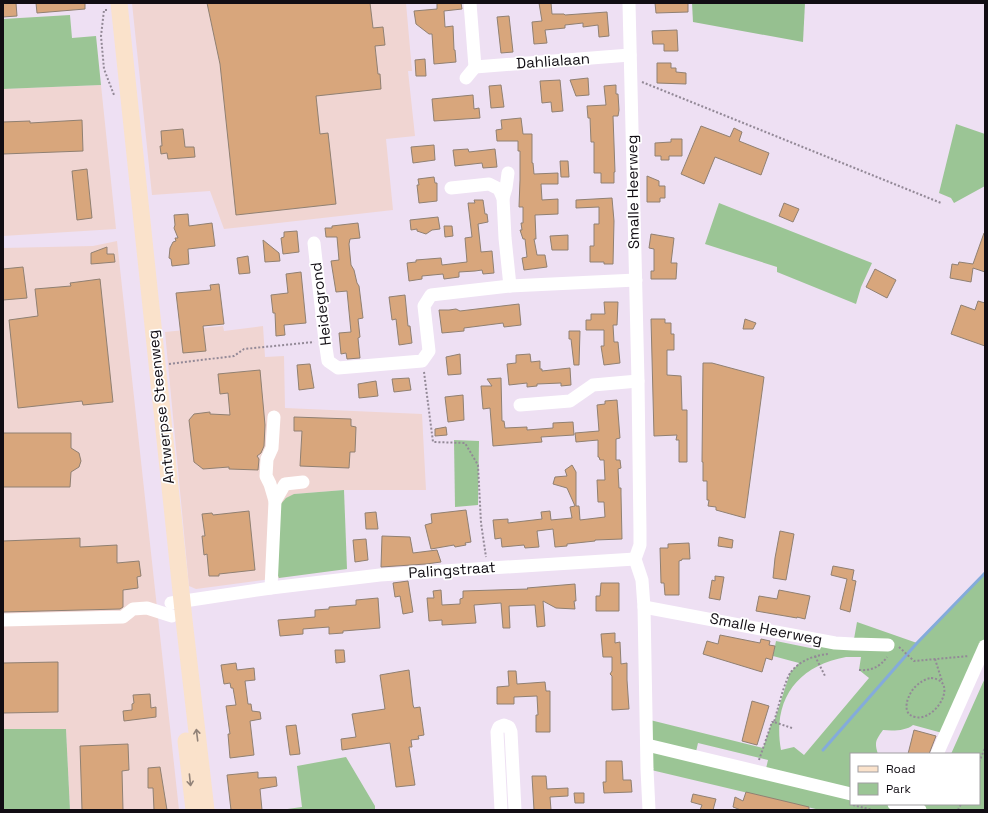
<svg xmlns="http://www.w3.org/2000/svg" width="988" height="813" viewBox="0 0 988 813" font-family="'Space Grotesk',sans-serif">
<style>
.commercial{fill:#f0d5d2}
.green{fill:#9bc595;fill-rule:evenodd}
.forest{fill:#96c090}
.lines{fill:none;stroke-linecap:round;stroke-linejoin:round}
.stream{stroke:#84abdb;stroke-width:3}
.building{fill:#d8a67c;stroke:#908072}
.path{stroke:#938997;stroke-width:2;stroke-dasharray:2 2;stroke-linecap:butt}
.minor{stroke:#fff;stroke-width:13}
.major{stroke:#fae2cb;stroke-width:17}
.oneway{stroke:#918278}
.labels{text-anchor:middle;stroke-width:3.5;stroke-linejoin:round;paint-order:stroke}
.street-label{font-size:15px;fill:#110d13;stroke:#fff}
</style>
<rect width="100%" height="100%" fill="#eee0f3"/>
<!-- commercial -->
<g class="commercial">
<path d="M132 3H406L412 71H408L415 136 386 139 393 210 224 229 210 191 152 195Z"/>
<path d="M101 85 116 229 3 236V89Z"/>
<path d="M117 241 170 727 179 810H70L66 729 3 730V248L93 246Z"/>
<path d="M223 326 224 331 263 326 265 357 284 356 285 408 422 414 426 490H344L294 494 276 571 279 578 196 589 189 586 165 332Z"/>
</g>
<!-- green -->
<g class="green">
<path d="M70 15 72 38 96 36 101 85 3 89V19Z"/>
<path d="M956 124 985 134V186L954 203 951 198 939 193Z"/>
<path d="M719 203 872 263 861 287 856 304 777 272V267L705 244Z"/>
<path d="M454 440 479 441 478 505 455 507Z"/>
<path d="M344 490 347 569 279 578 276 571 280 505 286 498 294 494Z"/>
<path d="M984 574 985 646 946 734 913 725C906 731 892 731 883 730 876 740 874 742 878 754H851V804H979V754H951L985 678V810H820L647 769 646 719 763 748 772 722H774L790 673 799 663 773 656 776 641 820 650 822 640 854 639 857 622 917 643ZM846 657H861L859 670 869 678 804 755 794 747 781 750C772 700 797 666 846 657ZM698 743 768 760 765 773 695 756Z"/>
<path d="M3 729H66L70 810H3Z"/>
<path d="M346 757 375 806V810H280L302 807 297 766Z"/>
</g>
<!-- forest -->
<path class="forest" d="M692 3H805L803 42 693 22Z"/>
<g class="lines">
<!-- stream -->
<path class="stream" d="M823 750 917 643 985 573"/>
</g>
<!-- building -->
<g class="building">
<path d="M3 3H16L17 16 3 17Z"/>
<path d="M36 3H85V9L37 13Z"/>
<path d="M207 3H370L373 28 383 27 385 45 375 46 378 74H380L381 89 316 96 320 134 328 133 336 204 236 215 220 64Z"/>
<path d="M437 3H461L462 9 444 11 445 27 453 26 454 50H455L456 62 434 64 432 34H429L416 24 414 11 437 9Z"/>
<path d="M539 3H551L552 14H564L565 15 607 12 609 36 599 37 598 25 583 27V23L565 25V28L545 30 547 43 534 44 532 22 542 21Z"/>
<path d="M655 3H688V12L656 13Z"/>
<path d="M509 16 513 52 501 53 497 17Z"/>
<path d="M677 30 678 51H664V44H653L652 31Z"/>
<path d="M425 59 426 76H416L415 60Z"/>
<path d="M657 63H671V68H676V72L686 73V84L657 83Z"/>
<path d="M588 78 589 95 576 96 570 80Z"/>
<path d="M560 80 563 111 552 112 551 102 542 103 540 81Z"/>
<path d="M501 85 504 107 491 108 489 86Z"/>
<path d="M616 85V94H618L619 110 618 116H613L615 172H614V183H601V173H594V142H591L590 118H588L587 106 606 105 604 86Z"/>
<path d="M473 95 474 109 479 108 480 118 434 121 432 99Z"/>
<path d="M521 118 523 134H532V163H533L534 174 558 173V184H541L542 200 558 199V214L535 215 536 239H534L537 255H545L547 267 524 270 522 258 527 257 525 239H523L520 230H522L521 223H523V207H519L520 180V151H518V141H497L496 130 502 129 501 120Z"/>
<path d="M82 120 83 151 3 154V122L30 121V123Z"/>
<path d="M701 126 730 137 734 128 742 132 739 141 769 153 761 175 715 157 704 184 681 174Z"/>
<path d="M183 129 185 147H194L195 157 168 159 167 153 161 154 160 146H162L161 131Z"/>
<path d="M671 139H682V156H669V160H661V156H655V143L671 142Z"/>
<path d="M434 145 435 160 413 163 411 147Z"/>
<path d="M468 149 469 152 495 149 497 167 483 168 482 163 455 166 453 150Z"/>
<path d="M560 161H568L569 177H561Z"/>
<path d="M87 169 92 218 77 220 72 171Z"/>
<path d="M647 176 659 181V186H665V198H660V202H647Z"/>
<path d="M434 177 435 183H437V201L419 203 417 185H419L418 179Z"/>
<path d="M612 198 614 221 613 264H604V262H590V246H594V224H599V207L576 208V200Z"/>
<path d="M474 200H483L485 214H487L488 222 478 224 481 252 492 251 494 273 483 274 482 270 475 271 459 272V277L444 279 443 274 422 276V279L409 281 407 263 416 262V260L441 258 442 265 467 262 465 238 472 237 468 203H475Z"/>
<path d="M784 203 799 209 793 222 779 216Z"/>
<path d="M188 214 189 226 212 223 215 246 188 249 189 264 172 266 171 259 169 258 170 248 173 242 176 241 175 238H178L174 228 175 225 174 215Z"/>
<path d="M438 217 440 229 432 230 426 234 417 231V229L411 230 410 220Z"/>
<path d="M358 223 360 238 350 239 349 244 351 265 354 270 357 283 359 286 363 318 358 319 360 337 358 338 360 358 347 359 346 353 341 354 339 333 351 332 347 291 336 292 331 261 339 260 337 237H326L325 228H332V226Z"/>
<path d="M444 226H452L453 236 445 237Z"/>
<path d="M297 231 299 252 283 254 281 238 284 237V232Z"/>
<path d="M984 233 985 234V272L973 268 971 282 950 278 952 264 958 265 959 262 973 264Z"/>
<path d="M651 234 674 238 671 263H677L676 279H651V271H654V249L649 248Z"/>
<path d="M568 235V250H552L550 236Z"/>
<path d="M263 240 279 253 280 261 265 262Z"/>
<path d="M107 247V254H114L115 262 91 264V253Z"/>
<path d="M248 256 250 273 239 274 237 258Z"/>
<path d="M23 267 27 298 3 300V269Z"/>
<path d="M875 269 896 280 887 298 866 287Z"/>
<path d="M301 272 306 323 284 325 285 335 276 336 275 313H273L271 295 288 293 286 274Z"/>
<path d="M100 279 113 402 83 405 82 401 18 408 9 320 38 316 35 289 71 286 70 283Z"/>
<path d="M219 284 224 324 203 326 206 351 183 353 176 293 211 290 210 285Z"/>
<path d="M405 295 408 326H410L412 343 399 345 396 319 392 320 389 297Z"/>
<path d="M978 301 985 303V346L951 334 961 305 975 310Z"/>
<path d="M604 302H618L617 325H613L614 342H618L620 363 604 365 601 346H604V330H586V320H591V314H605Z"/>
<path d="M519 304 521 325 504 327 503 323 464 328V331L442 333 439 310H449L456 309 460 311Z"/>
<path d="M651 319H665V323H671V334H674V350H667V375L681 376 682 410H687V462H679V440H676L677 435 654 436Z"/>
<path d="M745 319 756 323 753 329H743Z"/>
<path d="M569 331H580L579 365H574L571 339H569Z"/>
<path d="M460 354 461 374 448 375 446 357Z"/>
<path d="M530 354 531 362 540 361V369H542V371L570 368 571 385 561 386V383L537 384V386L527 387V383L509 385 507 364 516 363V355Z"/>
<path d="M703 363H712L764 377 745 518 716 510V507L708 506 709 500H707V481H703V462H702Z"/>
<path d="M309 364H310L314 388 299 390 297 365Z"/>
<path d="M260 370 265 425 264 446 261 453 257 456 259 459 258 470 229 469V467L203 469 194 462 189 420 194 414 210 412V414L230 415 228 393 220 394 218 374Z"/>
<path d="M409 378 411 390 394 392 392 379Z"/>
<path d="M501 378 502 421H504L505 428 527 427V430L553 428V423L573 422 574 435 541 437 542 442 493 446 490 408 483 409 481 386H492L487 379Z"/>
<path d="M376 381 378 396 359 398 358 384Z"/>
<path d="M463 395 464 420 448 422 445 397Z"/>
<path d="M617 400 620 438 616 439V460H620L621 468 618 469 619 488H621V494L622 539 595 540V541L567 544V546L555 547 553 529 537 531 539 547 525 548 524 545 502 547 501 538 495 539 493 520 508 519V523L542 519 541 512 550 511 551 520 572 518 570 507 575 506 567 488 553 484 555 477 567 476 565 470 572 465 576 472V506H579L580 520 605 517 604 502H598L597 480H605L604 460H600L599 457H598V440L576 442 575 433 599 431 597 405 605 404V401Z"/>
<path d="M294 417 351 419V426L356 427 355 452H350L349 468 300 466 302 431H294Z"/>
<path d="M446 427 447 435 435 436V429Z"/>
<path d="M3 433H71V448L79 453 81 461 79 467 71 472 70 487H3Z"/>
<path d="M466 510 471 542 465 543 466 545 455 547 454 545 431 549 425 525 432 523 431 514Z"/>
<path d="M249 511 255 570 219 574V576H209L207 554 204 555 202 536H205L202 514 212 513 213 515Z"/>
<path d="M376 512 378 529H366L365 513Z"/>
<path d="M780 531 794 534 786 580 773 578 775 558Z"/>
<path d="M382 536 410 537 413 553 437 550 441 562 426 564 381 567Z"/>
<path d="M719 537 733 540 732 548 718 546Z"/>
<path d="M80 538V547L117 545V563L139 561 141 576 137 577 138 588 123 590V607L120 609 3 612V541Z"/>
<path d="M366 539 368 560 355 562 353 540Z"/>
<path d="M689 543 690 559H682V560L679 561V595H665L664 583H661L660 548H668V544Z"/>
<path d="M833 566 854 570 852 580 856 581 850 612 840 609 847 579 831 575Z"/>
<path d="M715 576 724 577 720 600 709 598 712 580 715 581Z"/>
<path d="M408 581 413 612 403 614 400 596 395 597 393 583Z"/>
<path d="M601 583H619V611H596V596H600Z"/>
<path d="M575 584 576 601H574L575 609 556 608 543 601 545 626 537 627 535 605 509 606 510 628H503L501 603 474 605 476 623 442 625V620L429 621 427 598H434L433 591 441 590 442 605 460 604V599L463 598V591L528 589 527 588Z"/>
<path d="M779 590 810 596 805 619 797 617V618L756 611 759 596 777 599Z"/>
<path d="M378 598 380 628 343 631V633L329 634V627L303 629V634L280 636 278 620 315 617V610L329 609V607L356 605V600Z"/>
<path d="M615 633V643L620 642 621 664 627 663V680L629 709 612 710V676L610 674 612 671V657H603L601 634Z"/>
<path d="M720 635 760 643 761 639 770 641 769 645 775 646 772 660 766 658 762 672 703 654 707 641 718 644Z"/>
<path d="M335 650H344L345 662 336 663Z"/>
<path d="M58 662V712L3 713V663Z"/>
<path d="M236 663 237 670 254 668 255 680 245 681 248 704H251L252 711 260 712 261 719 250 721 254 755 230 758 228 734H230L226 706 236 705 233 688H231L230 683 224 684 221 665Z"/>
<path d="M409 670 413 705 414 708 420 707 424 735 418 736 419 739 411 740 412 747H409L415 785 396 787 390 743 342 750 341 739 356 737 352 714 385 709 380 675Z"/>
<path d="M508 671H516L517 684 545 682 546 691H550V732H536V715H538L537 696 514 697V704H497V687L509 686Z"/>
<path d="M150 694 151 708 156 707V717L124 721 123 711 132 710V704L134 703 133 695Z"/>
<path d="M752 701 769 706 757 745 742 741Z"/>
<path d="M296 725 300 754 290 755 286 726Z"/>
<path d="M914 730 936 736 929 754H908Z"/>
<path d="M128 744 129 770 122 771 123 810H82L80 746Z"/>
<path d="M606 761H622L623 780H631L632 792 604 793 603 782H606Z"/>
<path d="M160 767 167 810H154L153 788H148V768Z"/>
<path d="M258 772V778L276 777 277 786 260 789 262 810H231L227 775Z"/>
<path d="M532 776H546L547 789 568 788V796L550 797 551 810H534Z"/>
<path d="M746 792 809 807V810H741L733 807 735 797 743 801Z"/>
<path d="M574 793H584V803H575Z"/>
<path d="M693 794 716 799 713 810H700L702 805 691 802Z"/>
</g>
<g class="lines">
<!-- path -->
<g class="path">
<path d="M107 10H104L101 36 104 69 114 95"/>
<path d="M642 82 941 203"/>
<path d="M169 364 234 356 244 349 314 342"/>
<path d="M424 372 433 442 465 443 478 465 481 523 486 557"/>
<path d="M899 647 914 661 969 656"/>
<path d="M815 656 825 676"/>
<path d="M935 659 942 681"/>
<path d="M859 670C871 671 880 667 887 657"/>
<path d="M931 678C960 680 936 722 915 717 900 714 908 694 915 687 920 682 925 679 931 678Z"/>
<path d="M792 728 774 722C777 712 785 679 791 672 799 661 815 655 828 654"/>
<path d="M759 760 772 722H774"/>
<path d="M979 762 985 748"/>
<path d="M853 805 873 810"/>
<path d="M958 810 961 804"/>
</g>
<!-- minor -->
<g class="minor">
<path d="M470 3 475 67 630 55"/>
<path d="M629 3 638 381 640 532V545L635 559 642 580 644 607 647 769 649 810"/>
<path d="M466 78 475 67"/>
<path d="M451 188 489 184 499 189 503 198 505 238 510 286"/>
<path d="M503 198 506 188 508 173"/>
<path d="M314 243 325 341 328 361 338 368 422 361 429 351 424 306 431 295 510 286 636 280"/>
<path d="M520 405 570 401 593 385 638 381"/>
<path d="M275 501 285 484 303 482"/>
<path d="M271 588 275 501 270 484 266 476 267 459 272 448 274 417"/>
<path d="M171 603 271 588 380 575 635 559"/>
<path d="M644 607 835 643 853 644 888 645"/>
<path d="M3 620 123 617 133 609 147 608 172 616"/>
<path d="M647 745 851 794"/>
<path d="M937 754 985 646"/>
<path d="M894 804 920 810"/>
<path d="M501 810 497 732 499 727 504 725 509 727 511 732 515 810"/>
</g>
<!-- major -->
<g class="major">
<path d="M119 3 184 620 206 810"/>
<path d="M186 741 194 810"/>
</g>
</g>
<!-- one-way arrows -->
<defs><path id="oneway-shaft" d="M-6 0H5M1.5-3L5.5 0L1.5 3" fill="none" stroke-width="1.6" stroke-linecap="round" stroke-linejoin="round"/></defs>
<g class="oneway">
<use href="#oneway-shaft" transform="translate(197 735) rotate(-97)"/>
<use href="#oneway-shaft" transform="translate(190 780) rotate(84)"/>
</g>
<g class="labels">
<!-- street labels -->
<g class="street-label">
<text transform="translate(553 61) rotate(-4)" y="5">Dahlialaan</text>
<text transform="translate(633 192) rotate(-91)" y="5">Smalle Heerweg</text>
<text transform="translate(321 304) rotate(-97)" y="5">Heidegrond</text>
<text transform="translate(161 407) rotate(-96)" y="5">Antwerpse Steenweg</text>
<text transform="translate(452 570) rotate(-4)" y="5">Palingstraat</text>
<text transform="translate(766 629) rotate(11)" y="5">Smalle Heerweg</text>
</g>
</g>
<!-- border -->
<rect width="988" height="813" fill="none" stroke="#110d13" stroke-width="8"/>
<!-- legend -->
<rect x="850" y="753" width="130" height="52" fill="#ffffff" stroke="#a09ea1"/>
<rect x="858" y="766" width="20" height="6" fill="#fae2cb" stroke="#a09ea1"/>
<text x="886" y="773" font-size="12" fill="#110d13">Road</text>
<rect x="858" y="783" width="20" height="12" fill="#9bc595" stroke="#a09ea1"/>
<text x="886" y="793" font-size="12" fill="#110d13">Park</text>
</svg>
